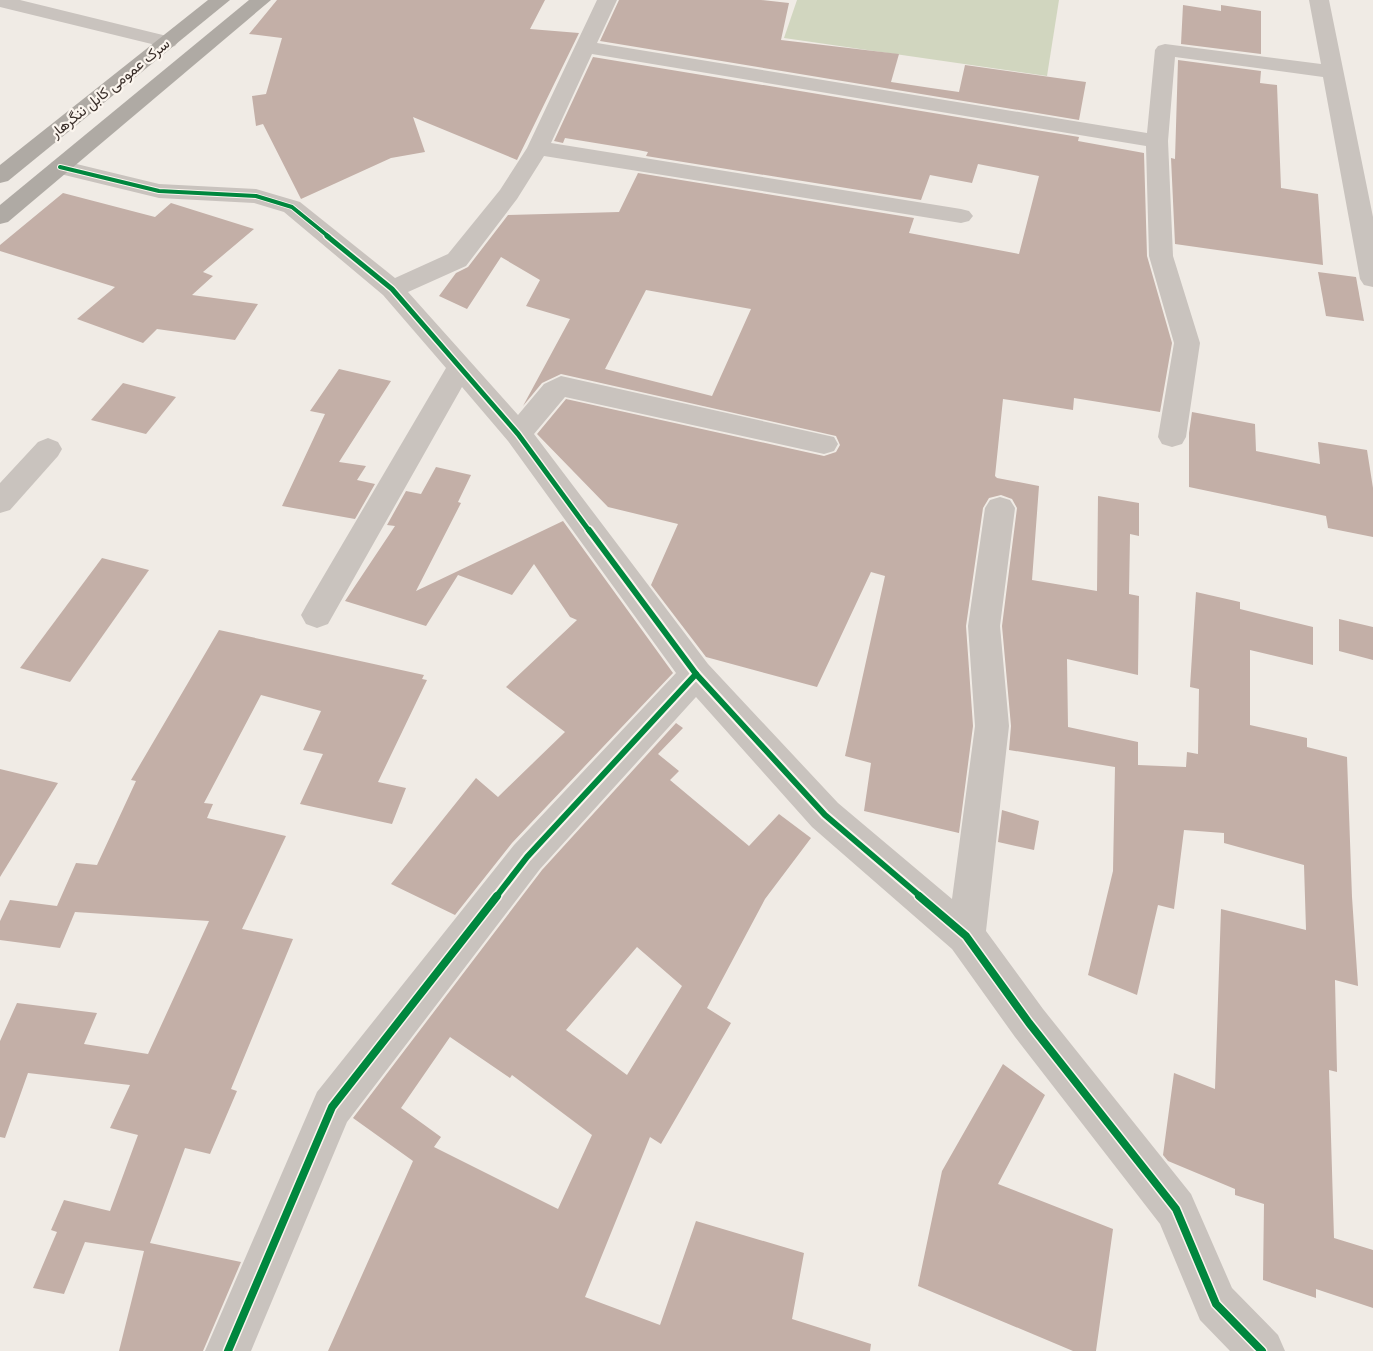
<svg xmlns="http://www.w3.org/2000/svg" width="1373" height="1351" viewBox="0 0 1373 1351" font-family="Raleway,Vazirmatn,sans-serif">
<style>
.green{fill:#d1d6bf}
.building{fill:#c3afa7;fill-rule:evenodd}
.lines{fill:none;stroke-linecap:round;stroke-linejoin:round}
.street{fill:#c9c3be;fill-rule:evenodd}
.highway{fill:#afaaa4;fill-rule:evenodd}
.cycleway-far3-casing{stroke:#fbf5ee;stroke-width:6}
.cycleway-far2-casing{stroke:#fbf5ee;stroke-width:8}
.cycleway-far1-casing{stroke:#fbf5ee;stroke-width:10}
.cycleway-casing{stroke:#fbf5ee;stroke-width:11}
.cycleway-far3{stroke:#00873e;stroke-width:4}
.cycleway-far2{stroke:#00873e;stroke-width:5}
.cycleway-far1{stroke:#00873e;stroke-width:6}
.cycleway{stroke:#00873e;stroke-width:8}
.labels{text-anchor:middle;stroke-width:4.5;stroke-linejoin:round;paint-order:stroke}
.far-street-label{font-size:15px;fill:#3b302b;stroke:#fbf5ee}
</style>
<rect width="100%" height="100%" fill="#f0ebe5"/>
<!-- green -->
<path class="green" d="M797 0H1059L1047 76 784 38Z"/>
<!-- building -->
<g class="building">
<path d="M277 0H545L530 29 579 33 517 160 413 117 425 152 391 158 301 199 263 124 256 126 252 96 266 94 282 38 249 34Z"/>
<path d="M619 0H761L789 3 781 40 899 54 891 82 931 88 959 92 965 65 1086 82 1079 120 600 41Z"/>
<path d="M1183 5 1221 11V5L1261 11V54L1181 44Z"/>
<path d="M593 57 1079 137 1078 141 1144 153 1147 256 1172 343 1160 412 1074 398 1073 410 1003 399 995 476 997 478 1039 486 1032 580 1097 591 1098 496 1139 503V536L1130 534 1129 594 1139 596 1138 675 1067 659 1068 727 1138 742V765L1186 767 1187 752 1198 754 1199 689 1190 687 1196 592 1240 602V609L1313 627V665L1250 650V725L1307 738V747L1347 757 1352 897 1358 986 1335 980 1337 1072 1329 1070 1334 1238 1373 1250V1308L1316 1289V1298L1263 1280 1264 1204 1235 1195V1189L1168 1161 1163 1155 1174 1073 1215 1089 1221 909 1306 930 1304 865 1224 843V833L1184 830 1174 909 1158 905 1137 995 1088 975 1113 871 1115 767 1009 750 1011 726 1002 626 1017 508 1012 499 1001 495 989 498 983 508 966 626 973 726 959 833 864 811 871 763 845 756 885 576 871 572 817 687 706 657 651 585 678 524 608 507 537 434 566 399 824 456 836 452 840 445 836 436 561 374 542 383 523 406 570 319 526 306 540 280 501 257 467 309 439 296 456 273 468 267 508 215 619 212 638 173 914 218 909 233 1019 254 1039 176 978 164 972 183 930 175 921 200 646 156 648 152 638 150 565 138 563 143 554 141ZM646 290 751 309 712 396 605 369Z"/>
<path d="M1178 60 1261 71 1260 83 1277 85 1281 188 1318 194 1323 265 1175 244 1171 158 1175 159Z"/>
<path d="M63 193 155 217 171 203 254 229 203 272 213 276 192 295 258 304 235 340 157 329 143 343 77 319 115 287 0 251V245Z"/>
<path d="M1318 272 1356 277 1364 321 1326 316Z"/>
<path d="M339 369 391 381 339 462 366 466 357 480 375 484 355 519 282 506 325 414 310 411Z"/>
<path d="M123 383 176 397 146 434 91 420Z"/>
<path d="M1192 412 1255 424 1256 451 1320 464 1318 442 1367 450 1373 488V537L1328 528 1326 516 1189 487V433Z"/>
<path d="M436 467 471 475 458 502 461 503 416 591 563 521 673 673 512 843 455 915 391 884 476 778 498 797 565 732 506 687 577 620 570 617 534 564 512 595 458 575 426 626 345 601 395 526 387 525 406 491 421 494Z"/>
<path d="M102 558 149 570 70 682 20 668Z"/>
<path d="M1339 619 1373 627V660L1339 651Z"/>
<path d="M219 630 424 675 422 679 427 680 378 782 406 788 392 824 300 804 323 754 303 750 321 711 261 695 204 803 213 804 207 818 286 836 242 929 293 939 231 1089 237 1091 210 1154 185 1148 150 1243 241 1262 203 1351H119L144 1251 85 1242 64 1294 33 1288 57 1232 51 1230 64 1200 110 1211 138 1135 110 1128 130 1085 28 1073 5 1138 0 1137V1041L17 1003 97 1013 84 1044 148 1054 209 921 75 912 60 948 0 940V921L10 900 57 906 76 863 97 865 136 781 131 780Z"/>
<path d="M676 723 683 728 658 754 679 771 670 780 749 846 779 814 811 838 765 899 707 1008 731 1023 661 1144 650 1137 585 1297 660 1325 696 1221 804 1253 792 1319 871 1344 870 1351H328L413 1161 353 1118 542 870ZM637 947 682 986 627 1075 566 1030ZM450 1037 510 1078 512 1075 592 1135 558 1209 434 1147 441 1137 401 1108Z"/>
<path d="M0 769 58 783 0 877Z"/>
<path d="M1002 810 1039 821 1034 850 998 842Z"/>
<path d="M1003 1064 1045 1095 998 1184 1113 1229 1096 1351H1073L918 1286 942 1171Z"/>
</g>
<g class="lines">
<!-- street -->
<g class="street">
<path d="M0 0H20L175 38 178 42 175 46 168 48 0 7Z"/>
<path d="M597 0H617L597 43 1147 133 1155 50 1158 46 1165 44 1321 64 1309 0H1329L1373 217V287L1364 285 1360 279 1323 77 1175 57 1168 141 1173 256 1200 343 1186 437 1182 444 1172 447 1162 444 1158 437 1174 343 1149 256 1146 146 592 54 551 143 961 209 969 211 973 216 969 221 961 223 544 156 517 199 466 266 408 292 518 415 544 384 561 376 834 437 838 444 834 451 824 454 565 397 534 434 708 664 838 803 952 899 975 726 968 626 985 508 990 500 1000 497 1010 500 1015 508 1000 626 1009 726 986 931 1043 1009 1191 1194 1232 1288 1278 1335 1285 1351H1230L1200 1320 1160 1224 1015 1037 952 949 812 827 696 697 540 869 347 1122 251 1351H205L317 1092 514 845 676 673 508 441 462 387 328 624 317 628 306 624 301 615 306 606 446 368 383 295 284 212 254 203 159 198 52 172 49 167 52 162 60 160 159 184 256 189 300 202 395 278 448 254 500 190 527 148Z"/>
<path d="M48 438 58 442 62 449 58 456 10 510 0 513V483L38 442Z"/>
</g>
<!-- highway -->
<g class="highway">
<path d="M208 0H230L8 181 0 183V165Z"/>
<path d="M249 0H271L8 222 0 224V205Z"/>
</g>
<!-- cycleway-far3 casing -->
<g class="cycleway-far3-casing">
<path id="cycleway-far3" d="M60 167 159 191 256 196 292 207 329 237"/>
</g>
<!-- cycleway-far2 casing -->
<g class="cycleway-far2-casing">
<path id="cycleway-far2" d="M327 236 392 289 518 434 590 532"/>
</g>
<!-- cycleway-far1 casing -->
<g class="cycleway-far1-casing">
<g id="cycleway-far1">
<path d="M589 530 696 674 825 815 921 897"/>
<path d="M496 897 527 857 696 674"/>
</g>
</g>
<!-- cycleway casing -->
<g class="cycleway-casing">
<g id="cycleway">
<path d="M919 896 966 936 1029 1023 1176 1209 1216 1304 1262 1351"/>
<path d="M228 1351 332 1107 497 896"/>
</g>
</g>
<!-- cycleway-far3 -->
<use href="#cycleway-far3" class="cycleway-far3"/>
<!-- cycleway-far2 -->
<use href="#cycleway-far2" class="cycleway-far2"/>
<!-- cycleway-far1 -->
<use href="#cycleway-far1" class="cycleway-far1"/>
<!-- cycleway -->
<use href="#cycleway" class="cycleway"/>
</g>
<g class="labels">
<!-- far-street labels -->
<g class="far-street-label">
<text transform="translate(110 88) rotate(-39)" y="5">سرک عمومی کابل ننگرهار</text>
</g>
</g>
</svg>
